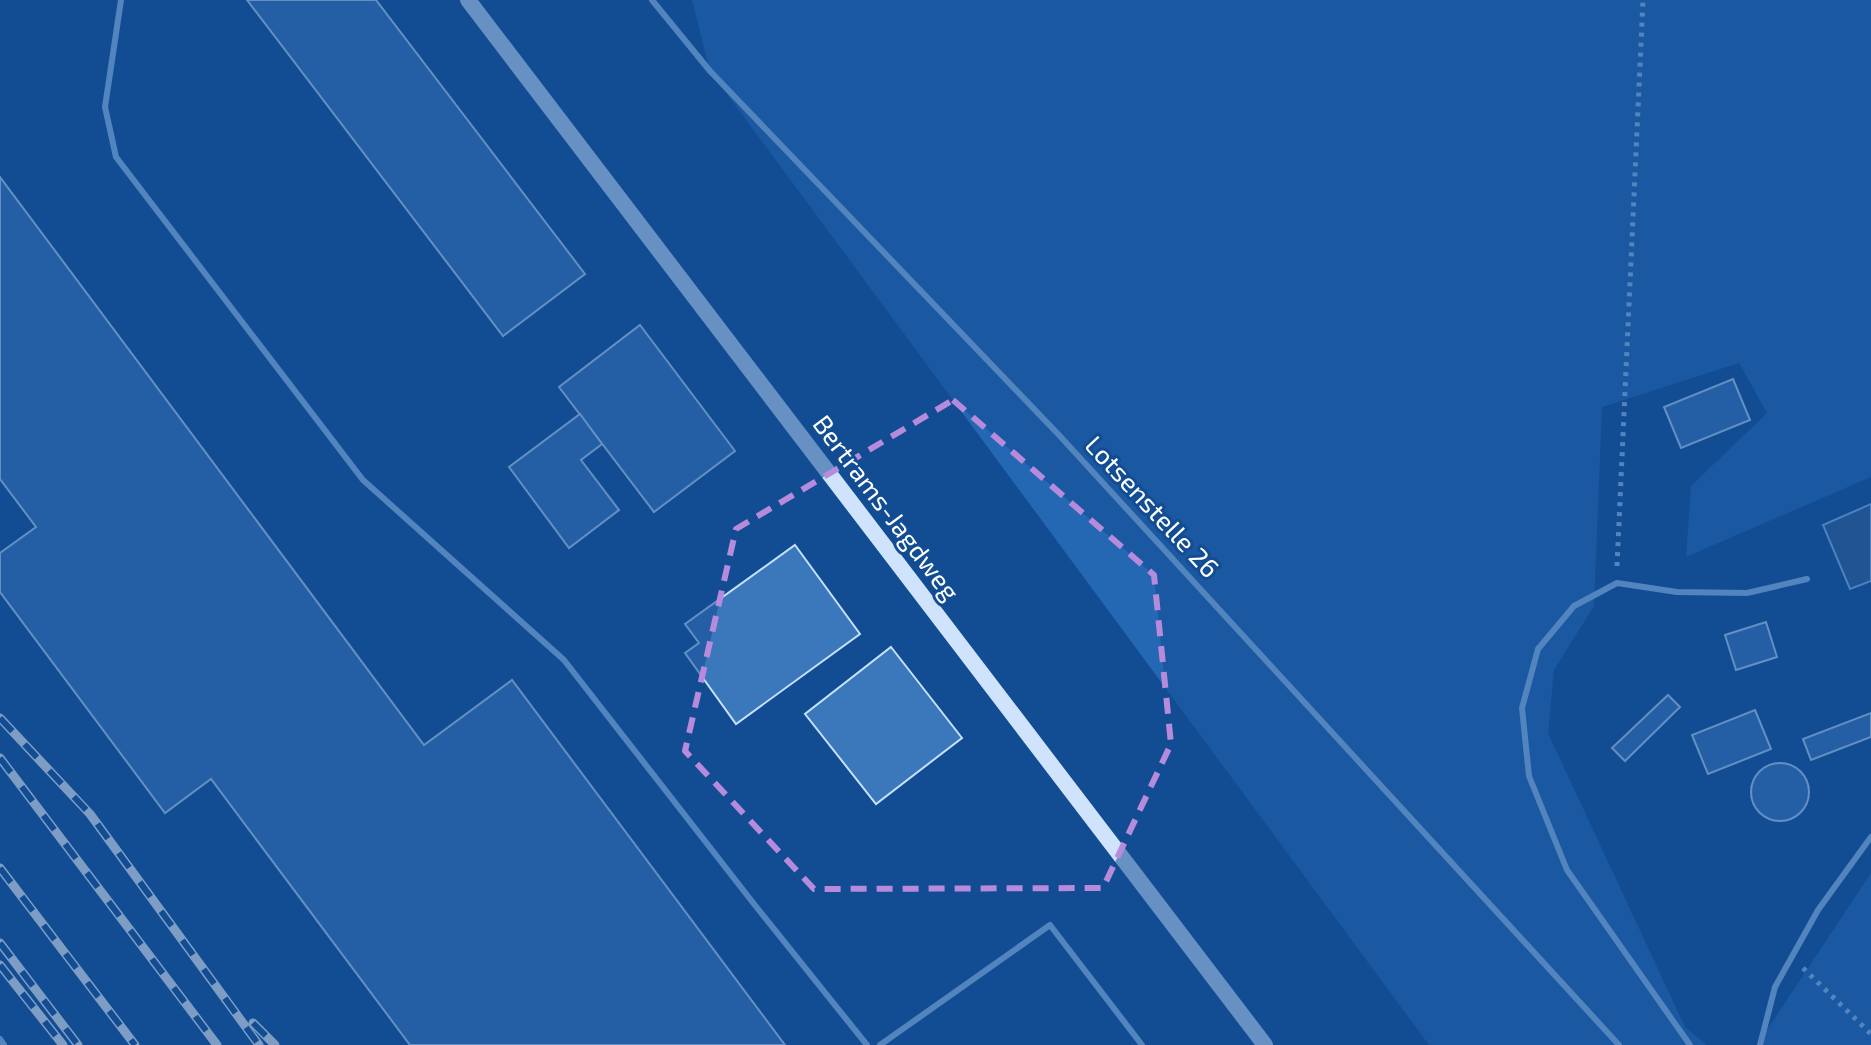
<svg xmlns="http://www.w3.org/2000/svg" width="1871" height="1045" viewBox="0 0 1871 1045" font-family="'Exo 2',sans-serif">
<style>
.green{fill:#2467b2}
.water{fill:#325d90;stroke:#91c2f6;stroke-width:2}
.building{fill:#3b77bb;stroke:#c7e1fd;stroke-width:2}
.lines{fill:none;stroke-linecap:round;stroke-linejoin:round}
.path{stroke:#a0c7f2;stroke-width:5;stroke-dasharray:4 6;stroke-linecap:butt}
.service{stroke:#a0c7f2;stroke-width:6}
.secondary{stroke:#cfe3fc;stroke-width:16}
.rail-casing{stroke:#fff;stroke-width:9}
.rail{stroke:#124d93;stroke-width:6;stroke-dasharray:18;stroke-linecap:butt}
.marked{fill:none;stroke:#b68bdc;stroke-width:6;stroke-dasharray:16 10;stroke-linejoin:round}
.labels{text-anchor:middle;stroke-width:6;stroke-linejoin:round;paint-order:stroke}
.street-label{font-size:26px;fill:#fff;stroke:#124d93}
</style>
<rect width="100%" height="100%" fill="#124d93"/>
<!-- green -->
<g class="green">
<path d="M692 0H1871V477L1686 557 1691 486 1767 413 1739 363 1602 407 1594 606 1554 670 1548 733 1685 1027 1707 1045H1429L710 71Z"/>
<path d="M1871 873V1045H1757Z"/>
</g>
<!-- water -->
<path class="water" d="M1871 504V581L1850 589 1823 525Z"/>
<!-- building -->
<g class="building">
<path d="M247 0H376L585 274 503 336Z"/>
<path d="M0 177 424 745 512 680 785 1045H410L211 779 165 813 0 592V553L36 527 0 479Z"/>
<path d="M640 325 735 451 654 512 559 387Z"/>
<path d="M1733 379 1750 420 1681 448 1664 407Z"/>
<path d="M580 414 602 444 581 460 619 510 569 548 509 467Z"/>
<path d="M795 545 860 634 736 724 685 653 699 643 685 624Z"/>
<path d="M1766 622 1777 657 1736 670 1725 635Z"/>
<path d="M891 647 962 738 876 804 805 714Z"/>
<path d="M1668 695 1680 707 1625 761 1612 748Z"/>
<path d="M1755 710 1771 749 1708 774 1692 735Z"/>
<path d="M1871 713V737L1811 760 1803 739Z"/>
<circle cx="1780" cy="792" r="29"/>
</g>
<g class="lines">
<!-- path -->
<g class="path">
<path d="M1617 566 1643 0"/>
<path d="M1803 968 1871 1034"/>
</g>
<!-- service -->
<g class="service">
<path d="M121 0 105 107 116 157 363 480 564 660 754 904 867 1045"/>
<path d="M652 0 710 71 1058 434 1619 1045"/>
<path d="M0 1039 4 1045"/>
<path d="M880 1045 1050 925 1142 1045"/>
<path d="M1690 1045 1567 870 1529 776 1522 708 1538 649 1574 606 1617 583 1677 592 1747 593 1807 579"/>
<path d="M1760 1045 1775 987 1818 910 1871 837"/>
</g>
<!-- secondary -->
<path class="secondary" d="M468 0 1265 1045"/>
<!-- rail casing -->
<g class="rail-casing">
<g id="rail">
<path d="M0 718 90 814 259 1045"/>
<path d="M0 758 217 1045"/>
<path d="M0 868 135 1045"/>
<path d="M0 943 78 1045"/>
<path d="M0 965 63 1045"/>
<path d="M253 1023 275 1045"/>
</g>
</g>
<!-- rail -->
<use href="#rail" class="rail"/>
</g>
<!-- marked area -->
<path d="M0 0H1871V1045H0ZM953 400 1154 575 1171 744 1103 888 814 889 685 751 736 529Z" fill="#124d93" fill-opacity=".55" fill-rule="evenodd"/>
<path class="marked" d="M953 400 1154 575 1171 744 1103 888 814 889 685 751 736 529Z"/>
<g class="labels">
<!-- street labels -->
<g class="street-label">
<text transform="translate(1152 507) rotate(47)" y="9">Lotsenstelle 26</text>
<text transform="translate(886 508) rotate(53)" y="9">Bertrams-Jagdweg</text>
</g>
</g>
</svg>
